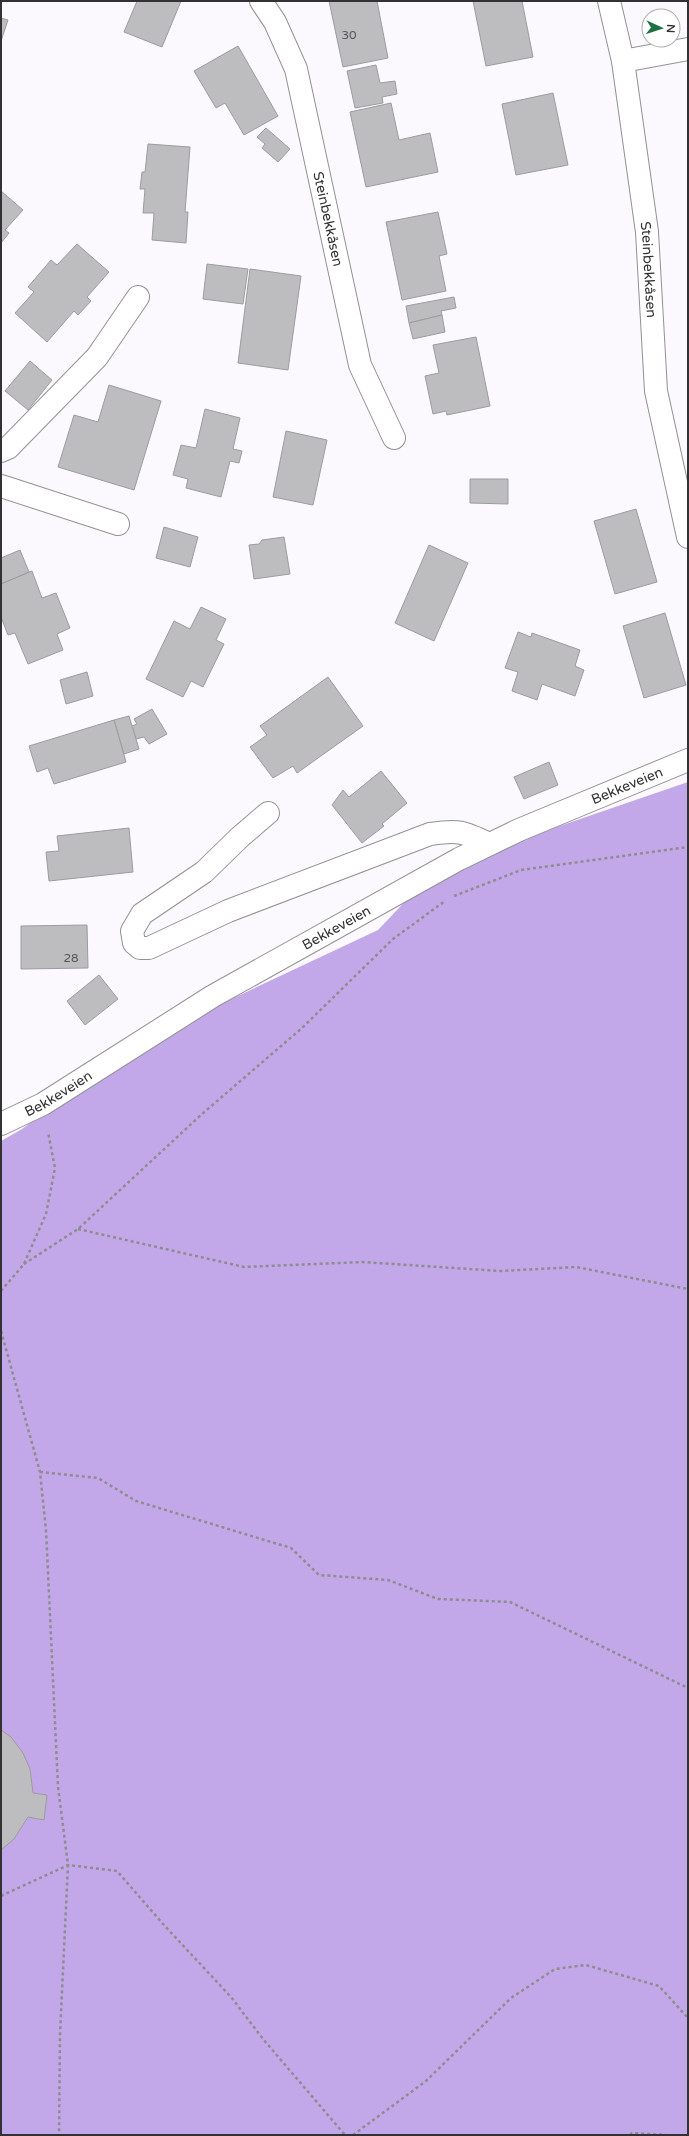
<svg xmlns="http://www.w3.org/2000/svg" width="689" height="2136" viewBox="0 0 689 2136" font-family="'Varela Round',sans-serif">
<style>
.forest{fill:#c3a8e9}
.building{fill:#bdbcbf;stroke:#9c9b9e}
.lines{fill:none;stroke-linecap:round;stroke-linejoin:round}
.minor-casing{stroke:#929194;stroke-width:24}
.path{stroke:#8e8c8f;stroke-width:2.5;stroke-dasharray:3 3;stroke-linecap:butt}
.minor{stroke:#fff;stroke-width:22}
.labels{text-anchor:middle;stroke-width:3;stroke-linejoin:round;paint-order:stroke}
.number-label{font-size:12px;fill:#555456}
.street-label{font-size:14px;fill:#323133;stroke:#fff}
</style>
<rect width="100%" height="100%" fill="#fbf9fd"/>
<!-- forest -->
<path class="forest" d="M688 782V2135H1V1141L22 1129 140 1042 378 930 416 890 513 842Z"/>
<!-- building -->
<g class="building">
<path d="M137 1H181L162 47 124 32Z"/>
<path d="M329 1H377L388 58 343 67Z"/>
<path d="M473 1H522L533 57 486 66Z"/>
<path d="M1 18 8 20 1 41Z"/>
<path d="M238 46 278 116 244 135 225 103 216 108 194 71Z"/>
<path d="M376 65 380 83 395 81 397 94 382 97 383 103 355 108 347 71Z"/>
<path d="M553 93 568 165 516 175 502 104Z"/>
<path d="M391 103 399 140 430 133 438 172 366 187 350 112Z"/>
<path d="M266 128 290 149 278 162 262 148 265 144 257 137Z"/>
<path d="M148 144 190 147 185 212H188L186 243 152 240 154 213H143L145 189H140L142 172H145Z"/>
<path d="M1 191 23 210 5 230 9 233 1 243Z"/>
<path d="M438 212 447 254 439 256 446 291 402 300 386 222Z"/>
<path d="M77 244 109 272 87 297 91 301 78 315 74 311 47 342 15 313 34 292 28 287 51 260 57 265Z"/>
<path d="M207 264 248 269 243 304 203 299Z"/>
<path d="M250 269 301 276 288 370 238 363Z"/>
<path d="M454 297 456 308 441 311 442 315 409 323 406 306Z"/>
<path d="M442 315 445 332 413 339 409 323Z"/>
<path d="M476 337 490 406 447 415 446 411 433 414 425 376 439 373 433 345Z"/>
<path d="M30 361 52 380 28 410 5 391Z"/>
<path d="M109 385 161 401 134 490 58 467 74 415 98 422Z"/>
<path d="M205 409 240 418 233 449 242 451 239 463 230 461 221 497 186 488 188 479 173 475 181 445 196 448Z"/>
<path d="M286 431 327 440 313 505 273 497Z"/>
<path d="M470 479H508V504L470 503Z"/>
<path d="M636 509 657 582 615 594 594 521Z"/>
<path d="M164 527 198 537 190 567 156 558Z"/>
<path d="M284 537 290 574 254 579 249 545 259 544 262 540Z"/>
<path d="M429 545 468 563 434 641 395 623Z"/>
<path d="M20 550 29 572 1 584V558Z"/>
<path d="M32 571 42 598 56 593 70 628 57 634 63 650 28 664 15 633 8 635 1 617V584Z"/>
<path d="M201 607 226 619 216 640 224 644 203 687 191 681 183 697 146 679 174 621 190 629Z"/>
<path d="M665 613 686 685 644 698 623 626Z"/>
<path d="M518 632 531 637 532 633 580 650 575 666 584 670 575 696 542 684 537 700 512 691 518 672 505 668Z"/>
<path d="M87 672 93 696 66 704 60 680Z"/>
<path d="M328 677 363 726 297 773 293 766 273 778 250 747 267 735 260 726Z"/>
<path d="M152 709 167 734 149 744 144 737 136 739 132 726 137 724 134 719Z"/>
<path d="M129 716 139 749 124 754 114 720Z"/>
<path d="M114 720 126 762 54 784 48 768 37 772 29 746Z"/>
<path d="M549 762 558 785 524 799 514 777Z"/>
<path d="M381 771 407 803 382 824 384 826 362 843 332 805 343 790 349 797Z"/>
<path d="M129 828 133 872 49 881 46 852 59 851 57 836Z"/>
<path d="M87 925 88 968 21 969V926Z"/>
<path d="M99 975 118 999 85 1025 67 1001Z"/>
<path d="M1 1730 11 1737 23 1753 30 1769 33 1793 47 1795 44 1820 28 1817 14 1839 1 1850Z"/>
</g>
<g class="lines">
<!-- minor casing -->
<g class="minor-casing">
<g id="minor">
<path id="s1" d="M261 1 275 22 296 69 360 365 394 438"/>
<path id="s2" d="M609 1 623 61 647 232 656 391 688 537"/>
<path d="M623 61 688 49"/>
<path d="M1 451 8 448 97 357 138 297"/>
<path d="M1 486 118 524"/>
<path d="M268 813 240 837 204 872 142 914 132 931 134 943 140 948H149L228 911 430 834C459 830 462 831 489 844"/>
<path id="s3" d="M1 1124 43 1104 213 996 459 859 519 830 688 760"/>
</g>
</g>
<!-- path -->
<g class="path">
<path d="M454 896 521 870 688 847"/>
<path d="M78 1229 244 1267 362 1262 500 1271 576 1267 688 1289"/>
<path d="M24 1264 78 1229 202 1114 302 1028 393 939 445 901"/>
<path d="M1 1291 24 1264 46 1214 55 1168 48 1132"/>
<path d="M1 1331 40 1472 46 1530 58 1787 68 1865 60 2034 59 2135"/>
<path d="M40 1472 98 1478 136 1501 291 1548 319 1575 388 1580 438 1599 510 1602 688 1688"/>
<path d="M1 1896 68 1865 117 1871 163 1924 231 1997 263 2039 345 2135"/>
<path d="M353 2135 426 2081 511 1998 555 1969 586 1965 659 1986 688 2018"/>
<path d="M630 2135 632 2133 666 2135"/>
</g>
<!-- minor -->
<use href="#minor" class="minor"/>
</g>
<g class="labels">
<!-- number labels -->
<g class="number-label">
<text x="349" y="39">30</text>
<text x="71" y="962">28</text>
</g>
<!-- street labels -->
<g class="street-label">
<text dy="5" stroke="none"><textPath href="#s1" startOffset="230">Steinbekkåsen</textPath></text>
<text dy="5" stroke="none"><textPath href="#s2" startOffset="272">Steinbekkåsen</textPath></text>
<text dy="5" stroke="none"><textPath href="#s3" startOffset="713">Bekkeveien</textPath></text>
<text dy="5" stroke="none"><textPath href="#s3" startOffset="389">Bekkeveien</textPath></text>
<text dy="5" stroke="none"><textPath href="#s3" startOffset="65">Bekkeveien</textPath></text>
</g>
</g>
<!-- border -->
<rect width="689" height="2136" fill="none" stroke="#323133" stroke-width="4"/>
<!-- north arrow -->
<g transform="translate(661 28) rotate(93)"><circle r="19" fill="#ffffff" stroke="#adadad"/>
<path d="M0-3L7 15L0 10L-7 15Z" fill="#207142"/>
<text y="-6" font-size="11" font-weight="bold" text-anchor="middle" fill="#323133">N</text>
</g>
</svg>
